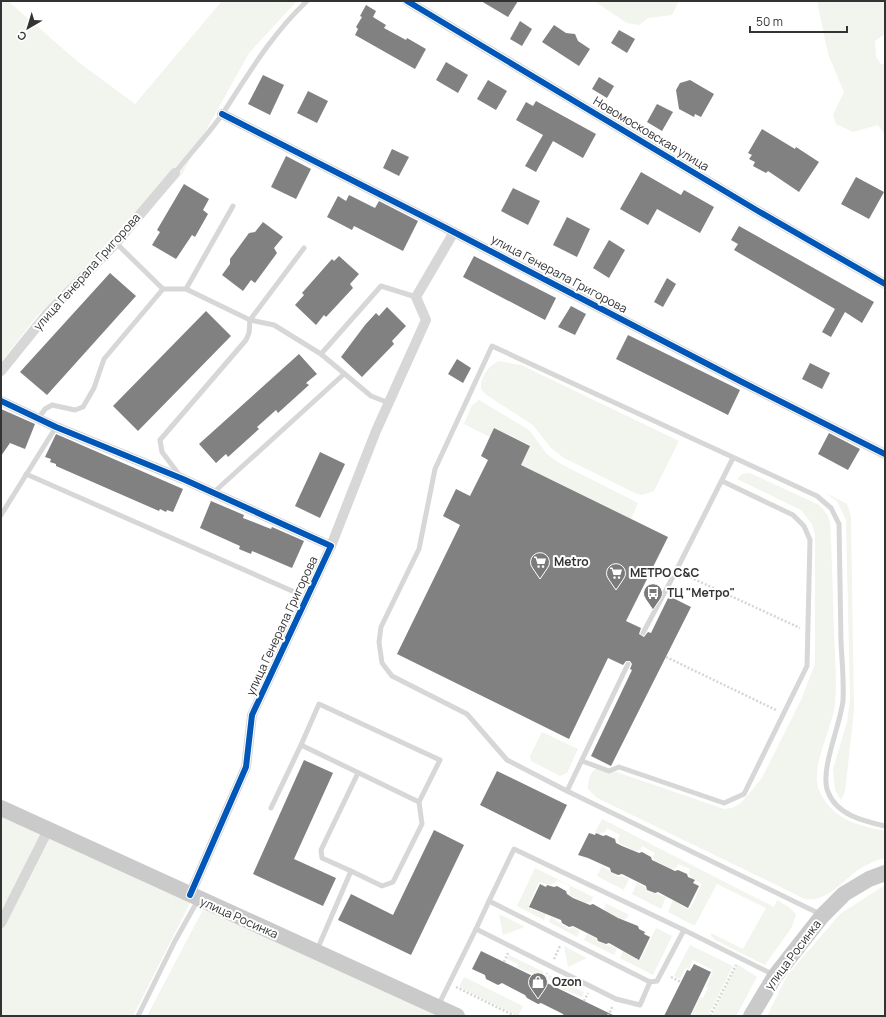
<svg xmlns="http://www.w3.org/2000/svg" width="886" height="1017" viewBox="0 0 886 1017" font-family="Manrope,sans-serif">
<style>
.green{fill:#f1f5ed}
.building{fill:#818181}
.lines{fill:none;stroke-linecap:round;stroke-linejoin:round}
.path{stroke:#d6d6d6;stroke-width:2.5;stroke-dasharray:2 2;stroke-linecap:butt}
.lane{stroke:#d7d7d7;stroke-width:5}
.street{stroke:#d7d7d7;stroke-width:10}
.primary{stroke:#cacaca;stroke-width:16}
.cycleway-casing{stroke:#fff;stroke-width:8}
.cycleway{stroke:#0057b8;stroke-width:6}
.labels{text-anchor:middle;stroke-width:4;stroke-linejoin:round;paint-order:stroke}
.street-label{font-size:12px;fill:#333;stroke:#fff}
.poi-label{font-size:12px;font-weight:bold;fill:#333;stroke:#fff;text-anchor:start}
</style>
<rect width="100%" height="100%" fill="#fff"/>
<!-- green -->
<g class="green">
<path d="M1 1H8L77 61 135 104 222 1H297L249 53 182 174 149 210 37 316 1 362Z"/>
<path d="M594 1H679L672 15 648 18 639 25 627 23Z"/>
<path d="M817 1H885V34L875 41 876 57 881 64 885 65V135L878 125 853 132 836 124 833 115 844 92 828 54Z"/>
<path d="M499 361 521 365 679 441 654 491 642 495 637 494 564 458 550 447 533 425 485 394 481 389C480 377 488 366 499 361Z"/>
<path d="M479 400 529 430 547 454 559 463 638 503 631 519 521 465 530 445 494 428 490 437 464 424 472 405Z"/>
<path d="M750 473 819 505 827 514 830 522C832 559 833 597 834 634 835 658 837 681 835 704 832 730 810 766 819 790 831 819 857 825 885 831V858C877 860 868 864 861 868 842 880 829 902 805 899L597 798 588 789C588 779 591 768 602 767L724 809 732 808 741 803 762 778 801 700 815 664V535L812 524 801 510 737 479 742 474Z"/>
<path d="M824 492 847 504 851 517 854 711 845 792 841 800 835 790 833 769 847 722 850 699 846 520 837 501Z"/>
<path d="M542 732 578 749 567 773 560 776 531 761 530 756Z"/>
<path d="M1 805 194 895 133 1016H1Z"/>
<path d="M602 819 774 907 777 900 789 907 796 914 792 927 765 965 715 940 711 936V933L743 949 766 908 717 884 695 925H693L668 912 673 900 687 909 691 907 702 884 691 878 689 873 690 869 678 864 676 868 672 869 655 861 653 857 655 853 642 846 640 850 635 851 619 843 618 838 620 835 607 828 605 832 599 834 595 832Z"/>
<path d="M602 866 618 877 622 876 629 879 624 890 597 876Z"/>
<path d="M535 868 629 915 626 919 623 920 606 912 604 908 606 904 593 897 591 902 586 903 570 895 569 890 570 886 557 880 555 883 550 885 539 882 529 904 530 909 546 914 544 920 517 906Z"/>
<path d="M637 883 645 887 647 891 666 897 661 909 632 894Z"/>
<path d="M885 885V1016H767L787 976 840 914Z"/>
<path d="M206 904 451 1016H147Z"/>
<path d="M499 914 525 927 503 935Z"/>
<path d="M551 917 569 929 573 927 580 931 577 937 549 922Z"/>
<path d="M656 928 672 936 653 975 620 958 623 951 638 960 641 959Z"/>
<path d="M587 934 596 938 598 942 617 948 614 955 584 940Z"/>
<path d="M690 945 733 966 708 1016H691L700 997 703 998 708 988 706 987 713 970 693 960 689 969 686 967 680 979 674 976Z"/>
<path d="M564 946 587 958 568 967Z"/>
<path d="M509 955 544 972 541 977 516 967 518 964 507 959Z"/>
<path d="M737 964 757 977 736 1016H712Z"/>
<path d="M549 975 584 992 582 997 557 987 558 984 547 979Z"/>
<path d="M464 977 523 1006 518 1016 459 987Z"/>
</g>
<!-- building -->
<g class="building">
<path d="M481 1H518L508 17Z"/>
<path d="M366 5 376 11 373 17 386 25 384 28 406 40 407 38 426 49 415 69 355 35 358 29 356 27 362 17 360 16Z"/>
<path d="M520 21 532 29 522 46 510 39Z"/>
<path d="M554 25 566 33 575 34 578 41 590 49 579 66 542 42Z"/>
<path d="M619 30 635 39 627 53 611 43Z"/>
<path d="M446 62 468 75 458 93 436 80Z"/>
<path d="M263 75 284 85 270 115 248 104Z"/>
<path d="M599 77 614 86 607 98 592 89Z"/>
<path d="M488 80 507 91 496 110 477 99Z"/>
<path d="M690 80 714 94 701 117 695 114 694 117 679 109 676 90 680 83Z"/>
<path d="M308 91 328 101 317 123 297 113Z"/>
<path d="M536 101 596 134 583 158 553 141 536 172 525 166 543 135 516 120 526 102 533 106Z"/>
<path d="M657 104 673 112 662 131 647 122Z"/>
<path d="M762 129 795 149 796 147 819 162 799 192 768 171 766 173 753 166 755 162 749 159 752 155 748 153Z"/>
<path d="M392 149 409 157 399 176 383 168Z"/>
<path d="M286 156 311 169 296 199 271 187Z"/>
<path d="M641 172 681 195 684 190 714 207 700 233 657 209 648 225 620 209Z"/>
<path d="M856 177 884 192 869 219 841 204Z"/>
<path d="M184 184 209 199 203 210 208 214 195 237 192 235 176 259 152 245 160 232 157 230Z"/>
<path d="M513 188 540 201 528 225 501 211Z"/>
<path d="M349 195 375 208 379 201 418 221 403 251 354 226 352 230 327 217 338 196 346 201Z"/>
<path d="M567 217 590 229 577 257 553 245Z"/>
<path d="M263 222 283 237 274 248 277 253 255 283 251 280 243 291 222 275 230 264V259L249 233 255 232Z"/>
<path d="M739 226 874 302 862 323 845 312 831 337 822 332 835 309 734 250 738 244 731 240Z"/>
<path d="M609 240 625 250 609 278 593 268Z"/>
<path d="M339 256 359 274 350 284 353 288 326 317 324 315 316 325 295 305 304 295 302 293 332 259 334 261Z"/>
<path d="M474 256 556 298 545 320 463 277Z"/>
<path d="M110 273 136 296 47 395 20 372Z"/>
<path d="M667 278 676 284 663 307 654 302Z"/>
<path d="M571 306 586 314 575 335 558 327Z"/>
<path d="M387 307 406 326 392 341 394 344 362 377 341 357 365 325 376 313 379 316Z"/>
<path d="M206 311 231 336 138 431 113 406Z"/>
<path d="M628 335 740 390 728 415 616 359Z"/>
<path d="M299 354 317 374 306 383 309 385 278 413 276 410 257 427 259 429 228 457 226 454 216 463 199 444Z"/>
<path d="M457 359 471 368 463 383 448 374Z"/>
<path d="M810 363 830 373 822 389 802 379Z"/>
<path d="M1 409 35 424 25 449 10 443 1 456Z"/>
<path d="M494 428 530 446 521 465 668 537 626 621 641 628 639 634 644 637 648 632 651 633 669 596 691 607 611 766 591 756 632 670 630 669 632 664 630 661H626L623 665 608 658 569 739 397 654 460 525 443 516 456 489 470 496 488 460 481 456Z"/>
<path d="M829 433 860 449 848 470 818 454Z"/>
<path d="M56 434 183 489 173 512 167 510 166 512 160 509 159 511 56 466V464L50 462 51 459 45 457Z"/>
<path d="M320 452 345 464 320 518 295 506Z"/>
<path d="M211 501 244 515 243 518 271 529 272 527 304 541 292 568 252 551 251 554 239 549 240 546 200 528Z"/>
<path d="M304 760 333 773 294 859 336 878 323 906 253 874Z"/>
<path d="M497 771 567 805 550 840 480 805Z"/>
<path d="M434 830 464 845 411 955 338 920 351 894 393 915Z"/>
<path d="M589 833 595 835 596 833 603 836 606 835 615 839 616 843 622 846 639 853 642 852 651 857 652 860 675 871 678 870 687 874 688 877 695 880 693 883 699 886 688 908 658 892 655 893 647 890 646 886 622 874 618 875 611 872 610 868 588 858 578 855Z"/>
<path d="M540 884 546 887 547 885 554 887 557 886 566 891 567 894 573 898 590 905 593 904 618 918 638 926 639 929 645 932 644 934 650 937 639 960 609 943 606 944 598 941 597 938 573 926 569 927 562 923 561 920 529 907Z"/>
<path d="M481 951 584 1001 615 1016H564L563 1014 541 1003 538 1004 527 998 525 995 502 983 498 985 486 979 485 975 472 969Z"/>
<path d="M694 964 711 972 690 1016H664L687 970 690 971Z"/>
</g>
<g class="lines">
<!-- path -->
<g class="path">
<path d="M683 574 800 628"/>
<path d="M666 657 776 710"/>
<path d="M554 959 560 946"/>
<path d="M504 962 508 953"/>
<path d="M671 977 681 982"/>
<path d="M543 981 547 973"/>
<path d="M456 987 515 1016"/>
<path d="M584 1001 588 993"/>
<path d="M608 1016 613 1005"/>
<path d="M710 1016 736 965"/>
</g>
<!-- lane -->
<g class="lane">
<path d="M175 173C190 153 209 134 223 113 249 73 272 34 307 1"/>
<path d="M116 243 163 289H186L250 320 249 333 246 340 160 440 162 452 181 477"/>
<path d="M304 248 250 320 274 325 321 354 371 396 389 403"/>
<path d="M186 289 233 206"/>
<path d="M321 354 381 286 416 297"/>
<path d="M38 419 45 409 52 405 75 410 83 407 94 388 104 359 163 289"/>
<path d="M26 474 306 597"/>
<path d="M213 493 344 374"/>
<path d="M1 515 56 427"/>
<path d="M643 633 676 571 733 458"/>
<path d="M301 745 319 704 440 760 419 802"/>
<path d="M582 761 609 771 619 767 724 803 744 794 807 666 810 540 804 526 793 515 722 481"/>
<path d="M567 791 628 664"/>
<path d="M271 808 301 745 419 802 422 824 393 882 382 886 351 871"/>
<path d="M489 901 514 849 684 930"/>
<path d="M820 914 567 791 507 760 467 714 392 676 382 663 379 642 381 627 419 549 435 469 492 346 817 496 831 508 839 524C840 563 840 603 841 642 842 661 844 681 843 700 841 724 819 771 828 792 837 815 863 821 885 826"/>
<path d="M476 929 489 901 650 982"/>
<path d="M317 950 351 871 322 858 321 850 358 773"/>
<path d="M438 1006 476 929 616 999 640 1005 650 982 657 981 684 930 774 975"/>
<path d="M138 1016 175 941 198 900"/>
</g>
<!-- street -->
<g class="street">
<path d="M407 1 758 211 885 284"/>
<path d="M222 114 446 228 742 382 885 454"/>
<path d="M1 371 47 314 116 243 175 173"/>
<path d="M1 401 56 427 183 479 331 546 252 715 246 767 190 895"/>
<path d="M331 546 376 431 426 320 416 297 454 232"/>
<path d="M1 923 48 830"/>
</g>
<!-- primary -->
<g class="primary">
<path d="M1 808 457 1016"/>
<path d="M751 1016 775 976 822 916 844 894 869 879 885 873"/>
</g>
<!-- cycleway casing -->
<g class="cycleway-casing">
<g id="cycleway">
<path d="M407 1 758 211 885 284"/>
<path d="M222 114 446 228 742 382 885 454"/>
<path d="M1 401 56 427 183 479 331 546 252 715 246 767 190 895"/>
</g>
</g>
<!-- cycleway -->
<use href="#cycleway" class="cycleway"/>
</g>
<!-- icons -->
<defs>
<g id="supermarket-pin" transform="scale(1)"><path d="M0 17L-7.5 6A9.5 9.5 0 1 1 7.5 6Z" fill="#7a7a7a" stroke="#fff"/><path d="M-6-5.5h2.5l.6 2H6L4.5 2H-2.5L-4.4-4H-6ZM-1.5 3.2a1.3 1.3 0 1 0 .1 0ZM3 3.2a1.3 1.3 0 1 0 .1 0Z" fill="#fff"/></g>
<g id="bus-pin" transform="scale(1)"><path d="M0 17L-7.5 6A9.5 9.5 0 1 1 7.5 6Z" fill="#7a7a7a" stroke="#fff"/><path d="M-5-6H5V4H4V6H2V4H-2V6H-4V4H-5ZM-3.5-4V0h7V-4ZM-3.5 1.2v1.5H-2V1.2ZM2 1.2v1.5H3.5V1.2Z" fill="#fff"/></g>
<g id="shop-pin" transform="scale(1)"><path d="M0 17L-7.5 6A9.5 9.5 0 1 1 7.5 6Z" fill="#7a7a7a" stroke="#fff"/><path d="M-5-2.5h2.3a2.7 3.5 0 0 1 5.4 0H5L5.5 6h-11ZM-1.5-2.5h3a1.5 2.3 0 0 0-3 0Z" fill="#fff"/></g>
</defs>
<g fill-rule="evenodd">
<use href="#supermarket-pin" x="540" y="562"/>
<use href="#supermarket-pin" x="616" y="573"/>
<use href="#bus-pin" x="653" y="593"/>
<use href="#shop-pin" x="538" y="982"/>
</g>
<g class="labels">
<!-- street labels -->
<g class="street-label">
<text transform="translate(651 134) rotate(31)" y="4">Новомосковская улица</text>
<text transform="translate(87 272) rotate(-48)" y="4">улица Генерала Григорова</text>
<text transform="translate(559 274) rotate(28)" y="4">улица Генерала Григорова</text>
<text transform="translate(282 626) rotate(-65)" y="4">улица Генерала Григорова</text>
<text transform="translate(239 918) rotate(24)" y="4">улица Росинка</text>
<text transform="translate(793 955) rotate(-53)" y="4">улица Росинка</text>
</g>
<!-- poi labels -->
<g class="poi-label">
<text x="554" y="566">Metro</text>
<text x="630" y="577">МЕТРО С&amp;С</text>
<text x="667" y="597">ТЦ "Метро"</text>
<text x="552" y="986">Ozon</text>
</g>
</g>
<!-- border -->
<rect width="886" height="1017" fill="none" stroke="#333333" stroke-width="4"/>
<!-- north arrow -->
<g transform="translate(28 28) rotate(218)" stroke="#ffffff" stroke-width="3" paint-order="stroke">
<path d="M0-3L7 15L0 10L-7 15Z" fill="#333333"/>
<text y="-6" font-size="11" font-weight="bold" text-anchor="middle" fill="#333333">С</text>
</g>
<!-- scale -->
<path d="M750 26v6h97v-6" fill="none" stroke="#333333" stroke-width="2"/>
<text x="756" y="26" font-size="12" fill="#333333" stroke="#ffffff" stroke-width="3" paint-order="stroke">50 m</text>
</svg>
